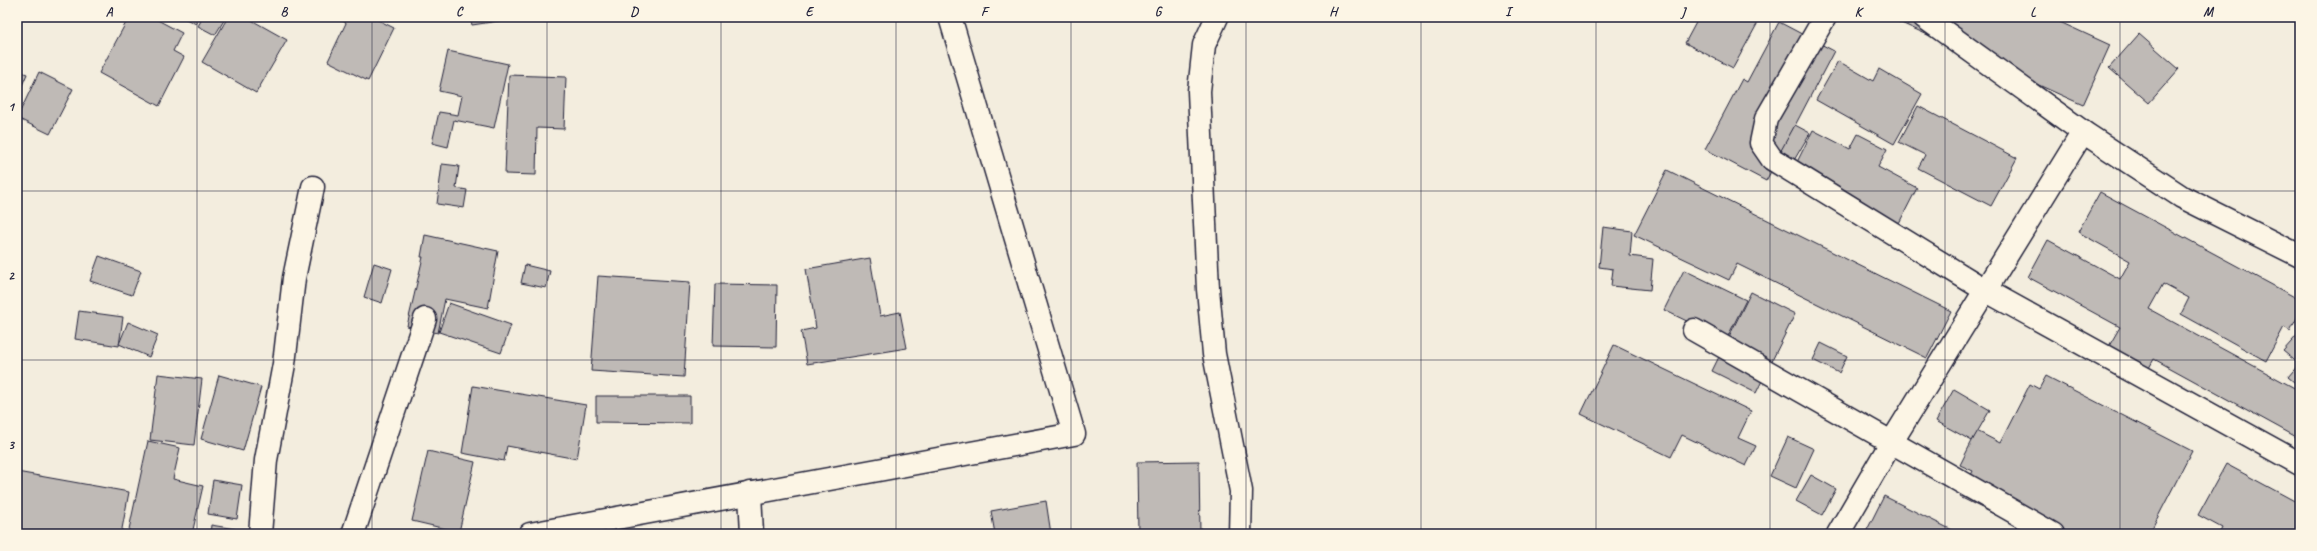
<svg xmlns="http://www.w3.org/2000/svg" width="2317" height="551" viewBox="0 0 2317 551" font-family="Caveat,sans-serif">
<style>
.building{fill:#bfbab6;stroke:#22223b}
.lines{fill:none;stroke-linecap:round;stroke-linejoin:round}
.minor-casing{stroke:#22223b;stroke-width:25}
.minor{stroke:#fcf5e5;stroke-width:22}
.grid{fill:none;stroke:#22223b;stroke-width:1;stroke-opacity:0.55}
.neatline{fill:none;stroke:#22223b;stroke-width:1.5}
.grid-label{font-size:13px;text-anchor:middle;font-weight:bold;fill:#22223b}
</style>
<rect width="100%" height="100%" fill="#f3edde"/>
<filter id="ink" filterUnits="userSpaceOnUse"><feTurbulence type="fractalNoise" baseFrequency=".025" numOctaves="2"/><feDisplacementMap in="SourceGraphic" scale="8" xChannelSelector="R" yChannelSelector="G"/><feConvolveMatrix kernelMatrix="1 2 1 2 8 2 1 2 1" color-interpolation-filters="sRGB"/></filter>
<g filter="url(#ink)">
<!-- building -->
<g class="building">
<path d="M129 17H152L182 33 173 51 184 57 159 106 99 73Z"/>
<path d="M182 17H200L196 24Z"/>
<path d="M203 17H226L215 35 198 26Z"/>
<path d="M228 17H246L287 40 256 93 202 62Z"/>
<path d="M337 17H372L394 28 368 81 328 61 346 23Z"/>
<path d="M470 17H505V20L472 25Z"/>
<path d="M1699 17H1761L1733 68 1685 43Z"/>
<path d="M1888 17H2049L2110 45 2083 105Z"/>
<path d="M1779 22 1834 51 1766 181 1705 149 1742 79 1747 82Z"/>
<path d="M2139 34 2179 69 2149 103 2109 68Z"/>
<path d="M448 51 508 64 494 128 454 120 448 147 432 143 439 112 458 115 462 96 439 91Z"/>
<path d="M1838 61 1873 81 1879 69 1922 94 1894 144 1816 100Z"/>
<path d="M17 70 27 74 17 97Z"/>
<path d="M39 72 73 89 50 134 17 118Z"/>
<path d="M509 75 566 77 564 129 537 128 536 175 505 174Z"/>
<path d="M1918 106 2017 158 1991 206 1918 168 1925 155 1899 142Z"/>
<path d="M1795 125 1810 133 1793 162 1779 154Z"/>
<path d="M1813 130 1850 149 1858 134 1887 149 1878 167 1917 188 1896 229 1791 174Z"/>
<path d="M442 164 459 166 456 188 467 190 464 208 437 204Z"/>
<path d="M1667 170 1951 311 1927 358 1737 264 1729 280 1634 235Z"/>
<path d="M2100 192 2300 300V312L2290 331 2284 327 2266 361 2181 314 2189 298 2163 284 2149 309 2300 391V439L2154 359 2149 368 2109 346 2120 327 2028 277 2048 240 2120 279 2130 261 2078 232Z"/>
<path d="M1603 227 1632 231 1630 256 1653 259 1650 290 1611 286 1613 269 1599 267Z"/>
<path d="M425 235 498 251 488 308 445 299 438 333 407 326 423 257H421Z"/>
<path d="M99 256 141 271 132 295 90 281Z"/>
<path d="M870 258 880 316 900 312 907 348 807 364 801 331 816 328 806 269Z"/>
<path d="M374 263 392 269 382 303 364 297Z"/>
<path d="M525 265 550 271 546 288 521 283Z"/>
<path d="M1684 270 1746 300 1726 340 1664 310Z"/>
<path d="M598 276 690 282 684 377 591 371Z"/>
<path d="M715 284 777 285 776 347 713 346Z"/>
<path d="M1751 292 1795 314 1756 393 1712 371Z"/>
<path d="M449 303 511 325 501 353 439 332Z"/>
<path d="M79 311 123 317 119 346 75 339Z"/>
<path d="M128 322 158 335 149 357 119 344Z"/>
<path d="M2300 332V387L2288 377 2299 364 2283 351Z"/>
<path d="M1821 343 1847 356 1839 373 1813 360Z"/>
<path d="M1614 345 1751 411 1738 438 1756 446 1746 466 1682 435 1671 457 1581 414Z"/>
<path d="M158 374 202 379 194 445 150 440Z"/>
<path d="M219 375 261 387 243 451 201 439Z"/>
<path d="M2046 376 2192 451 2149 534H2034L1960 497 1973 471 1960 465 1977 431 2000 443 2030 384 2039 389Z"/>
<path d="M473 386 586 405 577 459 507 446 504 461 462 453Z"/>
<path d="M1954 389 1990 410 1972 441 1936 421Z"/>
<path d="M596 396H690V423L596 422Z"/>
<path d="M1788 437 1814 449 1796 488 1770 476Z"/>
<path d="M148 441 180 448 173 479 203 486 192 534H128Z"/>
<path d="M428 451 475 462 459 532 412 521Z"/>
<path d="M1199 461 1200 534H1138L1137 462Z"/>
<path d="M2226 464 2300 504V534H2219L2222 528 2198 515Z"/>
<path d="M17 472 129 492 121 534H17Z"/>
<path d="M1811 475 1836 489 1822 515 1796 501Z"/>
<path d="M213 480 242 485 237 519 208 514Z"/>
<path d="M1884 496 1960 534H1865Z"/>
<path d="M1046 501 1051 534H995L991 511Z"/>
<path d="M211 525 235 529 234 534H210Z"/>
<path d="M1656 529 1667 534H1653Z"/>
</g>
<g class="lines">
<!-- minor casing -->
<g class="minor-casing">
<g id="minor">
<path d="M1217 17 1204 45 1199 91 1208 289 1214 354 1241 491 1240 534"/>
<path d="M1825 17 1766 119 1761 143 1772 159 1985 290 2300 464"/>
<path d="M1924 17 2083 132 2182 197 2300 256"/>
<path d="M1694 330 2053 534"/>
<path d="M750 493 752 534"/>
<path d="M260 534 266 460 284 364 294 278 313 187"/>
<path d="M353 534 425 319"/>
<path d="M530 534 1074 434 950 17"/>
<path d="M1838 534 1891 443 2083 132"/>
</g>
</g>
<!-- minor -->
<use href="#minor" class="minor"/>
</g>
</g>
<!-- grid -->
<path class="grid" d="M197 17V534M372 17V534M547 17V534M721 17V534M896 17V534M1071 17V534M1246 17V534M1421 17V534M1596 17V534M1770 17V534M1945 17V534M2120 17V534M17 191H2300M17 360H2300"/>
<!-- margin -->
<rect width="2317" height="551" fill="none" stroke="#fcf5e5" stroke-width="44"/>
<rect x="22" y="22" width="2273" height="507" class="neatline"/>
<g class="grid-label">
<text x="109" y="16">A</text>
<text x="284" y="16">B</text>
<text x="459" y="16">C</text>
<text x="634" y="16">D</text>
<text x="809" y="16">E</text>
<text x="984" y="16">F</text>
<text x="1158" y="16">G</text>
<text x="1333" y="16">H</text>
<text x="1508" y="16">I</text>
<text x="1683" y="16">J</text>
<text x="1858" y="16">K</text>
<text x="2033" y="16">L</text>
<text x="2208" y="16">M</text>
<text x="11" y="111">1</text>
<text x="11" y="280">2</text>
<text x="11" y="449">3</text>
</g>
</svg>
